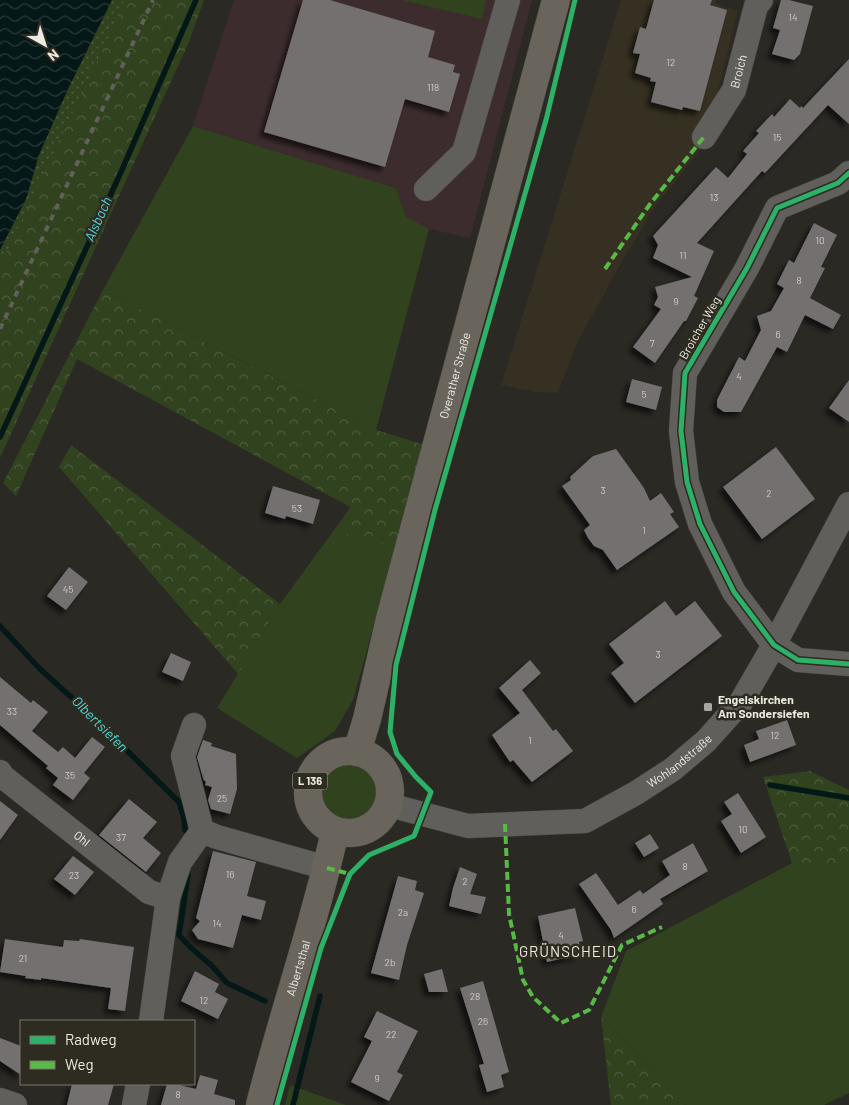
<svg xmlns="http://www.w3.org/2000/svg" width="849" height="1105" viewBox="0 0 849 1105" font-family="Barlow,sans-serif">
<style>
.commercial{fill:#3d2c2e}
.built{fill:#353021}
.green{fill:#31421e}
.forest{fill:url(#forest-crowns)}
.park{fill:url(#park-dots)}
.water{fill:url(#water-waves)}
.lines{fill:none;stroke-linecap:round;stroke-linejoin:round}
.stream{stroke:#041817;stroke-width:5.5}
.building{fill:#747070;filter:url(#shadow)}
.street-casing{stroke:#464540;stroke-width:25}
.primary-casing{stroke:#464540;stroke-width:29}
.street{stroke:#605f5b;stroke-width:24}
.primary{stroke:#69645c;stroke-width:28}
.rail{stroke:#61605c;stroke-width:4;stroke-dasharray:6 6;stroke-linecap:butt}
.quiet{stroke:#58b947;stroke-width:4;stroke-dasharray:8 4;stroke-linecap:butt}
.cycleway-casing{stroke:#2e2b20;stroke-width:8}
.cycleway{stroke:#2db169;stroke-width:5}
.poi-dot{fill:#a8a6a0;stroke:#2e2b20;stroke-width:2}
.labels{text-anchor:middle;stroke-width:5;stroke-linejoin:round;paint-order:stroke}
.number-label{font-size:10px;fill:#ceccc6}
.shield{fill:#2e2b20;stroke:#b3b1a8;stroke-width:1}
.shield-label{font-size:11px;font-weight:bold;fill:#eceae3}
.street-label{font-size:12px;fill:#eceae3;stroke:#2e2b20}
.poi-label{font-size:12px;font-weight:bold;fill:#eceae3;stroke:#2e2b20;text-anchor:start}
.water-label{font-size:14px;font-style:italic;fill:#55d5d6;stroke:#2e2b20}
.quarter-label{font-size:15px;letter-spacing:1px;fill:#eceae3;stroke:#2e2b20}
</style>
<defs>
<pattern id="forest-crowns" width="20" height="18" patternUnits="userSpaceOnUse" patternTransform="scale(1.25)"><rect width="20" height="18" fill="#31421e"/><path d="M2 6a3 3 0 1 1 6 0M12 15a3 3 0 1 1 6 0" fill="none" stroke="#4f5d3f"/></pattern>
<pattern id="park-dots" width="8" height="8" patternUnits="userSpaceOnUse" patternTransform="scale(1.25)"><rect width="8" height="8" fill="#31421e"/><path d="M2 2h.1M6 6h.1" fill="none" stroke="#4f5d3f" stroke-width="1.8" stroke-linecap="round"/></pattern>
<pattern id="water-waves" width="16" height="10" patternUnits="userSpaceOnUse" patternTransform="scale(1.25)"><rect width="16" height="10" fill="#041817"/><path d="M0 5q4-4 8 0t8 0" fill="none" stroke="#293a39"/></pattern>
<filter id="shadow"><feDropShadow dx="-4.5" dy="4.5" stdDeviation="2.5" flood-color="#0009"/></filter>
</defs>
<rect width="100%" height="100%" fill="#2a2924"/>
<!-- commercial -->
<path class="commercial" d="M234 0H532L470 238 429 229 405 218 396 188 193 126Z"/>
<!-- built -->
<path class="built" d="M621 0H716L715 4 738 10 711 120 696 138 700 150 655 207 624 258 577 343 558 393 535 392 501 385Z"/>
<!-- green -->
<g class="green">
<path d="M401 0H486L482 19Z"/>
<path d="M193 126 396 188 406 217 429 229 376 430 103 290Z"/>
<path d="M350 508 396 546 353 700 335 731 297 758 217 708 280 604Z"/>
<circle cx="349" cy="792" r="28"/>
<path d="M792 863H849V1093L824 1105H686L601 1017 626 951Z"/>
<path d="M290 1085 346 1105H285Z"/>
</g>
<!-- forest -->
<g class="forest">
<path d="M112 0H204L188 44 0 458V250Z"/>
<path d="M103 290 376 430 425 445 396 546 347 537 350 507 77 359 16 496 3 483Z"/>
<path d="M71 445 280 604 238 674 59 467Z"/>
<path d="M810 771 849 790V863H792L763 777Z"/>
<path d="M601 1017 686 1105H611Z"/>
</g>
<!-- park -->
<path class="park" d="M0 0H124L108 38 0 266Z"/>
<!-- water -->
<path class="water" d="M0 0H112L68 89 39 155 26 199 0 250Z"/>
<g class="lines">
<!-- stream -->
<g class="stream">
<path d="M0 437 121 172 196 0"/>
<path d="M0 626 39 668 92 716 179 802 184 819 185 830"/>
<path d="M770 785 849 798"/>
<path d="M188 875 179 935 190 947 211 965 227 983 265 1001"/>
<path d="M293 1105 320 996"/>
</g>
</g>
<!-- building -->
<g class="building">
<path d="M303 0H330L435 31 428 57 455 65 453 72 460 74 449 112 405 99 385 167 264 132Z"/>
<path d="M654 0H712L710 5 727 10 700 111 683 107 682 110 651 102 656 82 650 81 651 78 635 73 640 54 633 53 640 27 646 29Z"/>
<path d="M781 0H789L813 6 800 54 794 60 772 54 780 30 773 28Z"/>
<path d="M849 59V124L828 105 765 173 762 171 697 243 714 251 694 296 698 298 686 321H684L655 363 633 347 661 309 654 305 658 297 655 287 692 277 653 258 658 245 653 236 716 167 728 178 747 154 743 151 759 133 756 131 772 114 774 117 790 99 800 108 801 106 803 108Z"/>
<path d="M814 223 837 235 821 267 825 268 810 298 841 315 833 329 805 315 787 352 777 347 741 412H724L717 407V400L739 357 745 361 761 330 757 316 771 311 784 288 777 284 789 260 794 263Z"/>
<path d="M632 379 662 387 656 410 626 402Z"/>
<path d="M849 380V422L829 408Z"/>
<path d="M776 447 815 499 762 539 723 487Z"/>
<path d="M616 449 644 488 650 501 661 493 674 512 670 514 679 527 617 570 603 550 594 546 588 538 584 530 590 525 562 486 571 480 570 477 593 456Z"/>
<path d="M273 486 320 500 313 524 286 516 285 519 265 513Z"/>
<path d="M69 567 88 582 66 610 47 596Z"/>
<path d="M665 601 676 616 695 601 722 636 635 703 611 673 624 663 609 644Z"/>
<path d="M171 653 191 662 183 681 162 672Z"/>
<path d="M530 660 541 673 522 690 553 731 556 729 573 751 532 782 513 760 510 762 492 735 520 713 499 688Z"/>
<path d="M0 677 31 703 33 700 48 712 32 731 58 752 63 747 75 758 92 737 105 747 84 773 90 778 73 800 53 785 58 778 46 768 48 766 0 725Z"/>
<path d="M787 720 796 745 750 762 744 745 759 739 756 731Z"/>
<path d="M203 740 212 743 211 746 236 754 237 789 230 814 211 809 208 800 212 787 205 785 206 782 203 779 207 765 203 778 197 757Z"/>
<path d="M738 793 766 837 741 853 721 821 732 814 724 802Z"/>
<path d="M129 799 157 822 143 838 161 853 146 872 99 835Z"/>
<path d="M0 801 18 815 0 840Z"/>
<path d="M650 834 659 848 644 857 635 843Z"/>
<path d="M693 843 708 871 660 899 663 904 614 938 611 930 579 884 596 873 618 905 640 890 643 894 670 875 662 861Z"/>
<path d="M213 851 256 862 247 896 266 901 261 920 242 915 233 948 198 939 192 930 200 921 196 918Z"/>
<path d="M73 856 94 872 75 895 54 879Z"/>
<path d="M460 867 477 874 470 894 486 897 481 914 449 906 453 888Z"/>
<path d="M398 876 417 881 415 890 424 893 407 945 399 980 371 973Z"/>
<path d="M575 908 583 941 579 942 581 954 547 962 538 916Z"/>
<path d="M5 939 63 947 64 940 79 941 80 939 134 947 125 1011 108 1009 111 988 41 978V980L25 978 26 976 0 972Z"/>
<path d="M442 969 448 992H429L424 974Z"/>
<path d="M195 971 219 984 215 992 228 999 218 1019 181 1001Z"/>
<path d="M483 981 509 1072 501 1075 504 1087 487 1092 479 1065 484 1064 460 988Z"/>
<path d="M377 1011 418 1031 397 1072 403 1075 389 1101 351 1082 372 1041 364 1037Z"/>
<path d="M0 1038 21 1046V1075L0 1061Z"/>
<path d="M200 1075 218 1080 214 1094 235 1100V1105H161L167 1084H175L196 1089Z"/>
<path d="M72 1084H114L108 1105H67Z"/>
</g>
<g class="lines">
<!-- street casing -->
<g class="street-casing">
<g id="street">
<path id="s1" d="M704 137 734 90 756 6 761 0"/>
<path d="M849 173 838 183 777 208 747 268 685 373 681 431 687 482 700 524 734 592 774 645 798 660 849 664"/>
<path d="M426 189 464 152 508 0"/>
<path d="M194 725 183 756 202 831"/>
<path id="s2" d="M0 772 2 776 149 892 168 898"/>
<path id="s3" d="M389 805 468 826 585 821 636 793 673 769 706 741 741 702 774 645 849 504"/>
<path d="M151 1021 168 898 180 862 202 831 217 837 327 868"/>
<path d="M0 1100 15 1105"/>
<path d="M134 1105 138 1084"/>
</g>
</g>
<!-- primary casing -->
<g class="primary-casing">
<g id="primary">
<circle cx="349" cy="792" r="41"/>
<path id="s4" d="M357 752 367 719 390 619 556 0"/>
<path id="s5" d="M260 1105C283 1013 315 923 335 831"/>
</g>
</g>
<!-- street -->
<use href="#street" class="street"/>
<!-- primary -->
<use href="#primary" class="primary"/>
<!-- rail -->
<path class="rail" d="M0 329 153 0"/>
<!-- quiet -->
<g class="quiet">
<path d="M605 269 650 204 704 137"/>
<path d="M505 824 509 914 523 980 533 997 561 1023 589 1010 622 945 662 927"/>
<path d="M327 868 350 874"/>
</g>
<!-- cycleway casing -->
<g class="cycleway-casing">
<g id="cycleway">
<path d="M849 173 838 183 777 208 747 268 685 373 681 431 687 482 700 524 734 592 774 645 798 660 849 664"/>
<path d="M277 1105 321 948 350 874 369 855 414 836 431 792 416 777 397 754 390 732 396 665 435 510 546 120 575 0"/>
</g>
</g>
<!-- cycleway -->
<use href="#cycleway" class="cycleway"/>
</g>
<!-- markers -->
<rect class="poi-dot" x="703" y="702" width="10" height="10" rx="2.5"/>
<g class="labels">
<!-- number labels -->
<g class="number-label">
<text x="793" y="21">14</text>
<text x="671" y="66">12</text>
<text x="433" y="91">118</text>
<text x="777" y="141">15</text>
<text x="714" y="201">13</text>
<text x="820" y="244">10</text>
<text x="683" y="259">11</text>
<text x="799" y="284">8</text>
<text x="676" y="305">9</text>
<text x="778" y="338">6</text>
<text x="652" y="347">7</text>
<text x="739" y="380">4</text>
<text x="644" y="398">5</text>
<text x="603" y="494">3</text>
<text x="769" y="497">2</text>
<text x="297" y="512">53</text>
<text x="644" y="534">1</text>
<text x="68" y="593">45</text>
<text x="658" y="658">3</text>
<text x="12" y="715">33</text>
<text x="775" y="739">12</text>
<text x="530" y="744">1</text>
<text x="70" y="779">35</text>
<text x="222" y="802">25</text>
<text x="743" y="833">10</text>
<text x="121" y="841">37</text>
<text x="685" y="870">8</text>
<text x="230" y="878">16</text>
<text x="74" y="879">23</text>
<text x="465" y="885">2</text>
<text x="634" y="913">6</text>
<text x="403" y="916">2a</text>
<text x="217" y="927">14</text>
<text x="561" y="939">4</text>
<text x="23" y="962">21</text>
<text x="390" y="966">2b</text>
<text x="475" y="1000">28</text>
<text x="204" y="1004">12</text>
<text x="483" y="1025">26</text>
<text x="391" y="1038">22</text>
<text x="377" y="1082">9</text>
<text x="178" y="1098">8</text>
</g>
<!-- shield labels -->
<rect class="shield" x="292.5" y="772.5" width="35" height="17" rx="4"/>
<g class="shield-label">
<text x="310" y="785">L 136</text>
</g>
<!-- street labels -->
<g class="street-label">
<text dy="4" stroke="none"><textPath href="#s1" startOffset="75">Broich</textPath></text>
<text transform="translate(700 328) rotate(-60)" y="4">Broicher Weg</text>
<text dy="4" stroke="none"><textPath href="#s4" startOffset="389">Overather Straße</textPath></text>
<text dy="4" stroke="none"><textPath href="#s3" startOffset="311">Wohlandstraße</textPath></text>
<text dy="4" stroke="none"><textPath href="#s2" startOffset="106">Ohl</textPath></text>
<text dy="4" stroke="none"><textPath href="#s5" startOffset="142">Albertsthal</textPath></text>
</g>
<!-- poi labels -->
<g class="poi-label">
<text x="718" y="704">Engelskirchen<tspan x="718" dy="14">Am Sondersiefen</tspan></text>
</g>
<!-- water labels -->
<g class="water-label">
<text transform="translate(98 219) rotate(-66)" y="5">Alsbach</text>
<text transform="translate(100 724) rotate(45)" y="5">Olbertsiefen</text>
</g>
<!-- quarter labels -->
<g class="quarter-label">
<text x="568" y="957">GRÜNSCHEID</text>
</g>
</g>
<!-- legend -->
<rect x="20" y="1020" width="175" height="65" fill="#2e2b20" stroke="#7a776e"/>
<rect x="30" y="1036" width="25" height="8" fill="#2db169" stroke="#7a776e"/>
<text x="65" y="1045" font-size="15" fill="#eceae3">Radweg</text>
<rect x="30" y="1061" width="25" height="8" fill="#58b947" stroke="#7a776e"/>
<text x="65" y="1070" font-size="15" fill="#eceae3">Weg</text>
<!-- north arrow -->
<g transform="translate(45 45) rotate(141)" stroke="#2e2b20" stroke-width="4" paint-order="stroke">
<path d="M0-4L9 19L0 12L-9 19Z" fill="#eceae3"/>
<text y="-8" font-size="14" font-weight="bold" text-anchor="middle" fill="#eceae3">N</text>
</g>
</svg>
